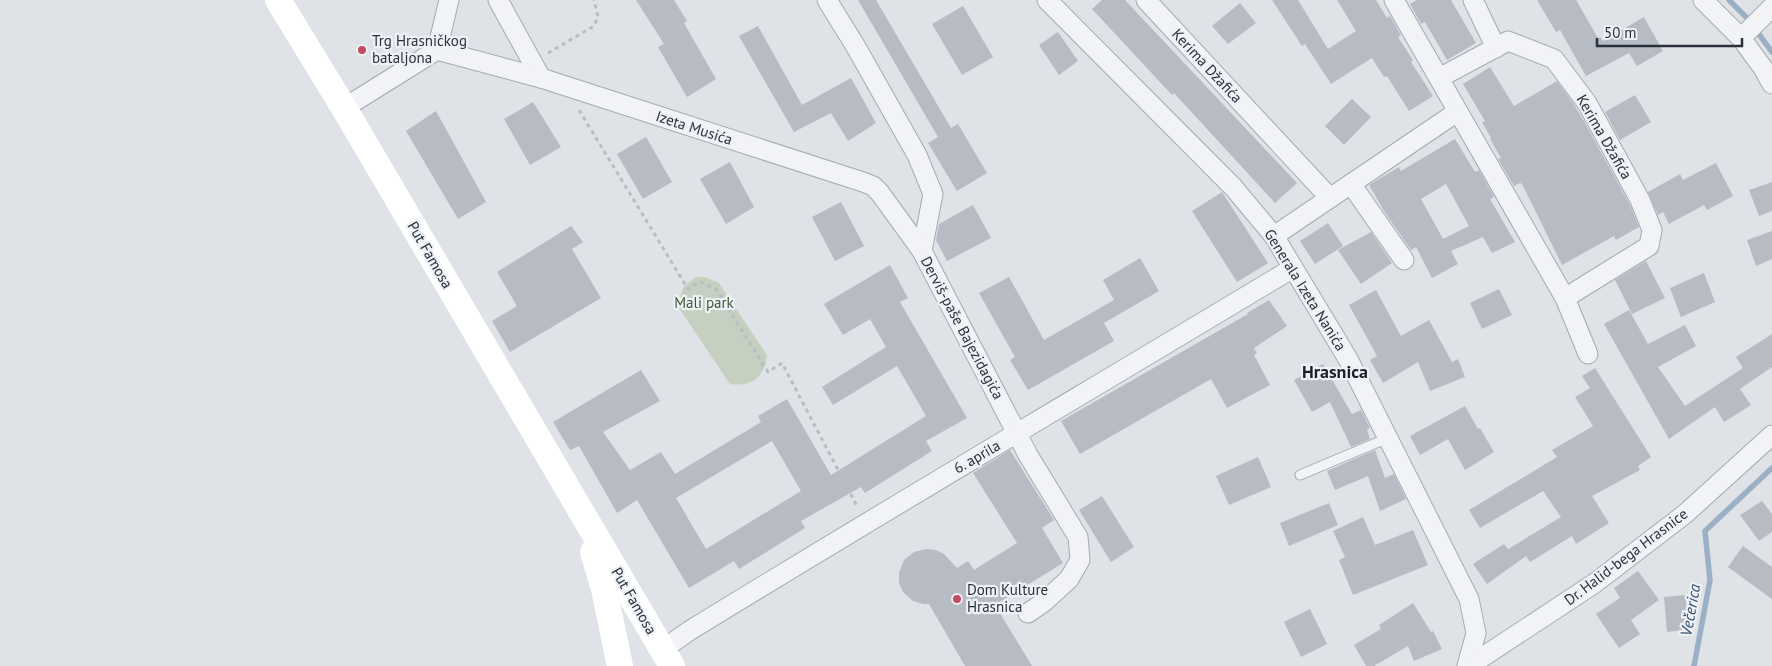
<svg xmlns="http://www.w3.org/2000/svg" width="1772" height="666" viewBox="0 0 1772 666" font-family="'PT Sans',sans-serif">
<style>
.green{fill:#c5d0c1}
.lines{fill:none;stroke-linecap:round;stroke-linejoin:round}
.stream{stroke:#9cb0c5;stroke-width:5.5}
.building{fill:#b7bcc4;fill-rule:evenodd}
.lane-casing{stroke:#a5a9b1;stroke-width:11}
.street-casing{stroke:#a5a9b1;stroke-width:21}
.path{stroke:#b9bdc2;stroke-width:3;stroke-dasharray:4 4;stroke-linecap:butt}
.lane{stroke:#f1f3f6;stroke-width:9}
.street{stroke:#f1f3f6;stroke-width:19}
.secondary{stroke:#fff;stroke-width:26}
.poi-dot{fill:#c44c5f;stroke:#eef1f5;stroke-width:2}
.labels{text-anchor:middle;stroke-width:4.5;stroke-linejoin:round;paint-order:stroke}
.poi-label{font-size:15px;fill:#29313d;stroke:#eef1f5;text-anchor:start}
.street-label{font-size:15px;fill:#29313d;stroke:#eef1f5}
.park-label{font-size:15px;fill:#3e5837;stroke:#eef1f5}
.water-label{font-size:16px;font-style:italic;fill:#36506e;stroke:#eef1f5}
.quarter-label{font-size:18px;font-weight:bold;fill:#1b222e;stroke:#eef1f5}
</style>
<rect width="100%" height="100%" fill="#dfe2e7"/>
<!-- green -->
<path class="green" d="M696 277H705L719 283 767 355C764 377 753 387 730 384L677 305 684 286Z"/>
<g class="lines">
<!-- stream -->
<g class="stream">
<path d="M1729 0 1747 18 1772 52"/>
<path d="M1694 666 1710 580 1705 531 1772 468"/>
</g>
</g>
<!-- building -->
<g class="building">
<path d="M636 0H674L687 21 684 23 716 79 687 97 658 47 664 44Z"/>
<path d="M858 0H876L951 128 958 124 987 173 957 191 928 143 938 137Z"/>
<path d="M1102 0H1125L1297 183 1275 203 1174 93 1172 95 1092 9Z"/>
<path d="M1272 0H1298L1328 49 1356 31 1337 0H1376L1387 18 1390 16 1401 35 1398 37 1413 60 1411 62 1433 96 1409 111 1387 76 1384 77 1372 58 1331 84 1305 44 1302 46Z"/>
<path d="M1417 0H1451L1476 43 1447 60 1425 22 1421 24 1410 4Z"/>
<path d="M1537 0H1576L1598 38 1600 37 1603 41 1644 17 1663 51 1637 66 1629 53 1586 76 1560 30 1556 32Z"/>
<path d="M1240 3 1256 23 1228 44 1212 26Z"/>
<path d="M963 6 993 57 962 75 932 24Z"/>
<path d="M758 26 802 105 851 78 876 123 848 141 831 113 794 132 739 36Z"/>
<path d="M1058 32 1078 61 1059 75 1039 45Z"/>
<path d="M1490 67 1514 106 1557 81 1573 103 1585 123 1630 205 1639 227 1616 240 1614 236 1562 265 1522 184 1520 183 1514 186 1498 159 1501 158 1490 139 1491 138 1482 122 1485 121 1463 84Z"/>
<path d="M1635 95 1651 122 1620 140 1605 112Z"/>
<path d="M1352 99 1371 117 1344 145 1325 126Z"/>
<path d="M533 102 561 147 530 165 504 119Z"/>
<path d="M436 111 486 202 458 219 406 131Z"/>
<path d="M646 137 672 182 643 199 617 154Z"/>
<path d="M1455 139 1475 172 1479 170 1494 197 1490 199 1515 242 1492 253 1483 237 1451 251 1458 264 1432 278 1416 247 1411 250 1384 211 1369 185 1399 167 1401 171ZM1446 184 1469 226 1443 239 1421 199Z"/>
<path d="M730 162 754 207 726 224 700 179Z"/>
<path d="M1716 163 1733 196 1707 210 1704 205 1669 224 1663 212 1658 215 1648 192 1680 174 1683 180Z"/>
<path d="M1772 182V211L1759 216 1749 190Z"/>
<path d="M1222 192 1268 263 1237 282 1192 211Z"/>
<path d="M841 202 864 246 835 261 812 217Z"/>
<path d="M973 205 991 238 947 261 936 240 939 224Z"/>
<path d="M1328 223 1343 246 1315 264 1300 241Z"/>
<path d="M571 226 583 242 572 249 601 298 510 352 492 321 517 306 497 272Z"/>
<path d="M1772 231V259L1756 266 1747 240Z"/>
<path d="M1371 232 1392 263 1361 284 1338 250Z"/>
<path d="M1140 258 1159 291 1104 323 1114 341 1028 390 1010 360 1015 357 979 293 1009 277 1044 340 1114 300 1103 280Z"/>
<path d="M1646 261 1665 298 1632 314 1615 280Z"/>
<path d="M890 265 908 298 900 302 967 418 926 441 932 451 865 493 861 487 801 521 805 528 739 569 734 561 689 588 637 500 617 513 579 446 570 450 553 422 641 370 660 401 603 432 630 470 661 452 675 474 761 422 758 416 787 399 831 475 926 416 897 366 833 405 822 387 886 347 870 319 843 335 824 304ZM772 441 801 491 706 549 676 498Z"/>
<path d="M1704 273 1715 302 1681 317 1670 288Z"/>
<path d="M1499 289 1512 315 1482 329 1470 303Z"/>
<path d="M1376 290 1401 336 1429 320 1452 362 1458 359 1465 377 1430 391 1418 362 1383 383 1370 360 1377 356 1349 305Z"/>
<path d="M1269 300 1287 326 1254 348 1257 353 1254 355 1270 385 1227 408 1211 379 1080 454 1061 421 1248 314 1247 313Z"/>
<path d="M1629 310 1648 344 1685 325 1696 346 1658 367 1685 406 1743 368 1736 357 1772 334V367L1740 389 1751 405 1724 422 1715 407 1669 439 1604 324Z"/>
<path d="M1323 364 1352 414 1361 410 1370 428 1367 430 1370 439 1351 447 1330 402 1312 412 1294 380Z"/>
<path d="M1595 368 1651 457 1638 466 1640 470 1592 496 1609 523 1576 544 1572 536 1530 562 1526 556 1487 584 1473 564 1504 544 1508 549 1561 517 1543 491 1480 528 1469 510 1557 457 1552 450 1593 426 1575 397 1590 388 1582 376Z"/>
<path d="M1465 406 1478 429 1480 428 1494 452 1465 470 1448 439 1420 455 1410 436Z"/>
<path d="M1010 450 1054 520 1042 528 1063 563 995 605 1032 666H965L929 604H923L913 601 903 592 899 583V573L904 560 914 552 927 549 936 550 944 554 957 568 968 561 974 570 1017 543 973 473Z"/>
<path d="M1375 450 1385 478 1394 474 1406 499 1380 511 1368 476 1335 490 1327 471Z"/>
<path d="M1258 457 1271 487 1229 505 1216 476Z"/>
<path d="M1102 496 1134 547 1111 562 1079 510Z"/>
<path d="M1762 501 1772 514V532L1759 541 1740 515Z"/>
<path d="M1329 503 1338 525 1289 546 1280 523Z"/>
<path d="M1363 517 1375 545 1413 530 1428 565 1353 595 1339 560 1345 557 1333 531Z"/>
<path d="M1743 546 1772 567V599L1728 567Z"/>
<path d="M1638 571 1659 600 1631 620 1640 634 1619 648 1596 614 1620 598 1614 588Z"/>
<path d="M1685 595 1689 629 1667 632 1664 597Z"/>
<path d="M1413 603 1431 632 1433 631 1442 649 1414 661 1408 646 1374 666H1366L1354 645 1381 629 1379 625Z"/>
<path d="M1310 609 1327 644 1301 657 1284 622Z"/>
</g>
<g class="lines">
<!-- lane casing -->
<g class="lane-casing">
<path id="lane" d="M1300 475 1388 438"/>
</g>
<!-- street casing -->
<g class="street-casing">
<g id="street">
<path d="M498 0 541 78"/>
<path d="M827 0 856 47 917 155 933 194 922 251 1028 455 1078 537 1080 560 1069 579 1044 602 1028 613"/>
<path d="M1047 0 1233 187 1274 236 1348 359 1469 599 1476 633 1467 666"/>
<path d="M1146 0 1330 198"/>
<path d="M1394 0 1565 298 1649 246 1652 230 1640 200 1587 103 1554 59 1508 41 1439 78"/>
<path d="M1473 0 1496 48"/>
<path d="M1703 0 1741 38 1763 68 1772 84"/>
<path d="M1741 38 1772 7"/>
<path d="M437 50 541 78 863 182 873 186 880 193 922 251"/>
<path d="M344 108 437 50 449 0"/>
<path d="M1351 184 1404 260"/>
<path d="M1274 236 1457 112"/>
<path d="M1565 298 1588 354"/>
<path d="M662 650 689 631C889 508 1092 389 1293 268"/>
<path d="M1469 666 1595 583 1685 514 1772 435"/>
</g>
</g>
<!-- path -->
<g class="path">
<path d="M548 53 594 26 598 17 594 0"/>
<path d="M579 110 688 289 690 286 701 282 716 289 768 372 782 363 858 508"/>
</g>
<!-- lane -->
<use href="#lane" class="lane"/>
<!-- street -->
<use href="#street" class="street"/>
<!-- secondary -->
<g class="secondary">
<path d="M278 0 344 108 672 666"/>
<path d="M593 552 604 589 620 666"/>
</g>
</g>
<!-- markers -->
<g class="poi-dot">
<circle cx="362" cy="50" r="5"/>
<circle cx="957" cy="599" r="5"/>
</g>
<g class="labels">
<!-- poi labels -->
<g class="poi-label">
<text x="372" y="46">Trg Hrasničkog<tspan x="372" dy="17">bataljona</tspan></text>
<text x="967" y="595">Dom Kulture<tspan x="967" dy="17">Hrasnica</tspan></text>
</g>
<!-- street labels -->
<g class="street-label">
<text transform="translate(1207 66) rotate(47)" y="5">Kerima Džafića</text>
<text transform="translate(694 128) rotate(18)" y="5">Izeta Musića</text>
<text transform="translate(1604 137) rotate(60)" y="5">Kerima Džafića</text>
<text transform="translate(430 255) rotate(60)" y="5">Put Famosa</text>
<text transform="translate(1305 290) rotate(58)" y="5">Generala Izeta Nanića</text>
<text transform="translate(962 328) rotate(62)" y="5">Derviš-paše Bajezidagića</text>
<text transform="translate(977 457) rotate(-30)" y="5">6. aprila</text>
<text transform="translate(1626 557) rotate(-37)" y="5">Dr. Halid-bega Hrasnice</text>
<text transform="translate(634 601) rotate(60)" y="5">Put Famosa</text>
</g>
<!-- park labels -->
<g class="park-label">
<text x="704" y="308">Mali park</text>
</g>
<!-- water labels -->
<g class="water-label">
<text transform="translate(1690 610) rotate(-80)" y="6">Večerica</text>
</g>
<!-- quarter labels -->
<g class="quarter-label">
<text x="1335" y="378">Hrasnica</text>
</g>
</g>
<!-- scale -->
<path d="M1597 38v8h145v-8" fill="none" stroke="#29313d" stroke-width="2.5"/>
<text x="1604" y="38" font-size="15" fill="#29313d" stroke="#eef1f5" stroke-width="4" paint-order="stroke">50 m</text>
</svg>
